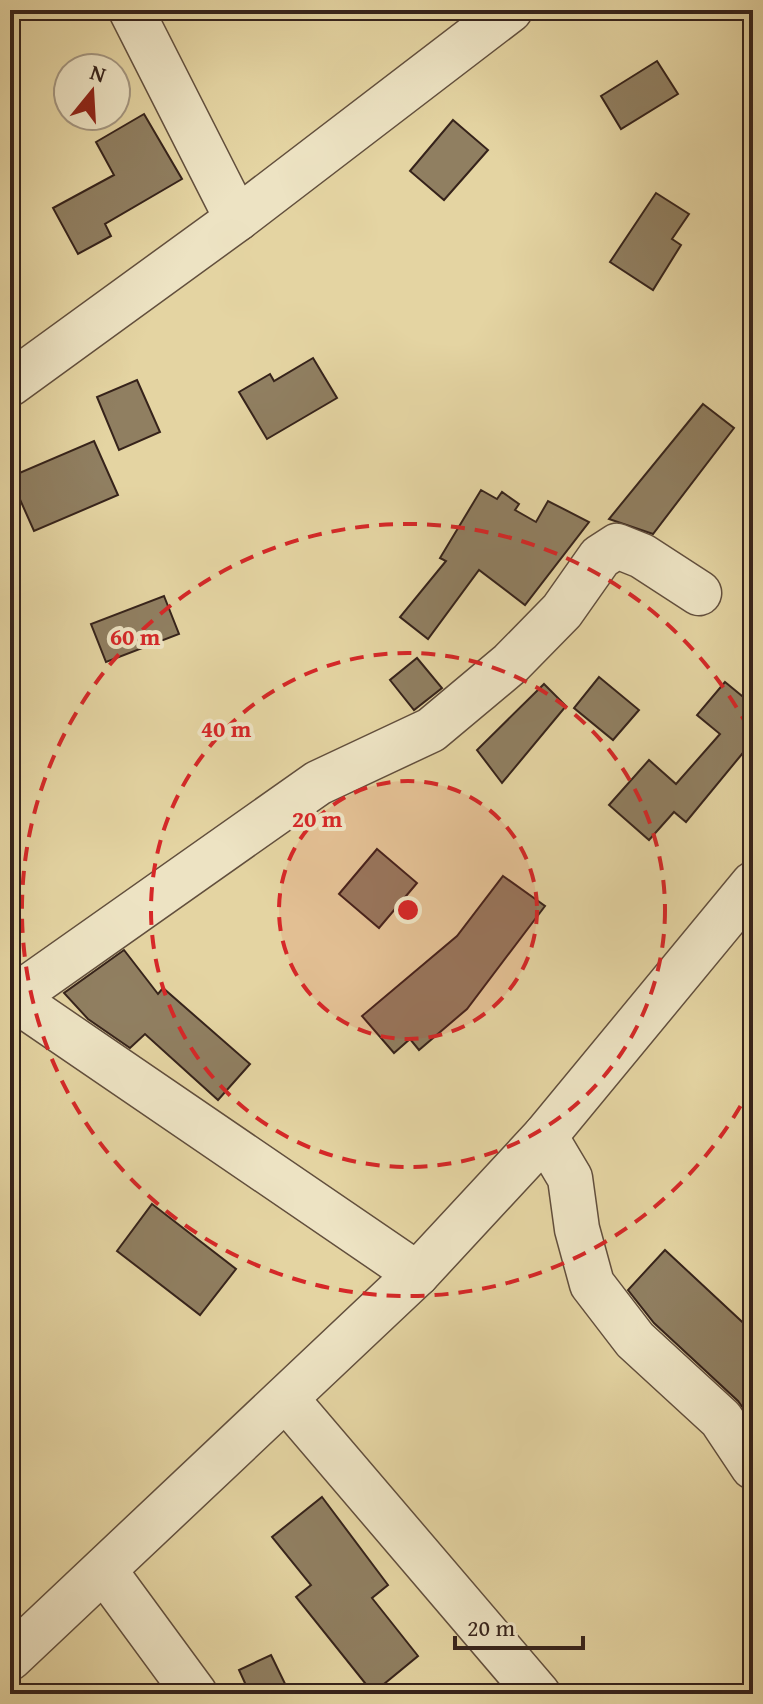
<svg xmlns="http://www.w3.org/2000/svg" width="763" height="1704" viewBox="0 0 763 1704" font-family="'Gentium Book Plus',serif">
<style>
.building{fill:#907f61;stroke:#36231b;stroke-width:2}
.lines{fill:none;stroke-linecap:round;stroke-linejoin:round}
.minor-casing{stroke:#624f3d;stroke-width:47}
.minor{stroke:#ede3c3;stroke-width:44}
.ring{fill:none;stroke:#d62828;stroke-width:4;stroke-dasharray:14 10}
.centre{fill:#d62828;stroke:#ede3c3;stroke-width:4}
.ring-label{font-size:24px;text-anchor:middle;font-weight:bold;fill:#d62828;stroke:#ede3c3;stroke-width:8;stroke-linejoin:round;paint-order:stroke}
</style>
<rect width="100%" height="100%" fill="#e4d4a2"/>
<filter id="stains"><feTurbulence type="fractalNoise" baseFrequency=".0025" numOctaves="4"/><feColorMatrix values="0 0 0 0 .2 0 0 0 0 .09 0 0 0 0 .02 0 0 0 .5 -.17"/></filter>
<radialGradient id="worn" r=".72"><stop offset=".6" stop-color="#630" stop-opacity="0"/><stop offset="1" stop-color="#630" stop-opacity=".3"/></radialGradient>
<!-- building -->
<g class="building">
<path d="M657 61 678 94 621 129 601 96Z"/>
<path d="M144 114 182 179 105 224 111 236 78 254 53 208 114 175 96 142Z"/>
<path d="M453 120 488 150 444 200 410 171Z"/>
<path d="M656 193 689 214 672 239 681 245 653 290 610 262Z"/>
<path d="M313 358 337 398 267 439 239 392 270 374 274 381Z"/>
<path d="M137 380 160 432 119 450 97 397Z"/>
<path d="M703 404 734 428 653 534 609 519Z"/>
<path d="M94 441 118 495 34 531 10 477Z"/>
<path d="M481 490 497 499 502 492 519 504 515 510 536 522 548 501 589 522 525 605 479 570 428 639 400 617 446 561 440 558Z"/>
<path d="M164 596 179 634 106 662 91 624Z"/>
<path d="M417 658 442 688 414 710 390 680Z"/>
<path d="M599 677 639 710 613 740 574 708Z"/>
<path d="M725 682 753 705V763L742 754 686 822 674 812 649 840 609 805 649 760 676 784 720 734 697 715Z"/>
<path d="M544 684 566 706 502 783 477 750Z"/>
<path d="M377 849 417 883 379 928 339 894Z"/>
<path d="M503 876 545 906 467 1009 419 1050 410 1039 394 1053 362 1016 457 936Z"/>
<path d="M124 950 158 994 163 988 250 1064 218 1100 145 1034 130 1048 88 1019 64 993Z"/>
<path d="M152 1204 236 1269 200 1315 117 1251Z"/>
<path d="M665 1250 753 1332V1422L738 1401 654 1323 628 1290Z"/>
<path d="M322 1497 388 1585 372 1598 418 1656 373 1693 296 1597 311 1585 272 1537Z"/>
<path d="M271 1655 290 1694H250L239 1670Z"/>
</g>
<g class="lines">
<!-- minor casing -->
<g class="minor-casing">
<g id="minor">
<path d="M131 10 237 219"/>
<path d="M10 384 237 219 510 10"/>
<path d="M10 996 417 1274"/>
<path d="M13 998 318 783 431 730 511 663 562 611 600 557 617 546 642 556 699 593"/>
<path d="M545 1136 570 1178 577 1229 592 1284 635 1340 721 1419 753 1467"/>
<path d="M287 1400 538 1694"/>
<path d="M104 1570 195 1694"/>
<path d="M10 1658 417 1274 545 1136 753 884"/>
</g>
</g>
<!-- minor -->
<use href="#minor" class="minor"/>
</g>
<!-- distance rings -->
<circle cx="408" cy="910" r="129" fill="#d62828" fill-opacity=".12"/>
<g class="ring">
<circle cx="408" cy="910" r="129"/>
<circle cx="408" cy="910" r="257"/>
<path d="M752 1085A386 386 0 1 1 752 735"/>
</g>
<circle cx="408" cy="910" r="12" class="centre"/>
<g class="ring-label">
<text x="135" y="645">60 m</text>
<text x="226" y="737">40 m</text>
<text x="317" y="827">20 m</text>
</g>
<!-- margin -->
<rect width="763" height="1704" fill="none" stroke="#e4d4a2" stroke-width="40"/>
<rect x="12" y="12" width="739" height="1680" fill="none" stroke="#36231b" stroke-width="4"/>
<rect x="20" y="20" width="723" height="1664" fill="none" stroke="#36231b" stroke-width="2"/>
<!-- north arrow -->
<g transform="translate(92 92) rotate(18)"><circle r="38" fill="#ede3c3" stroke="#a49680" stroke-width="2"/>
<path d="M0-6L14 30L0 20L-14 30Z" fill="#8f2418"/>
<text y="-12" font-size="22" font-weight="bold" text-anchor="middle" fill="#36231b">N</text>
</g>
<!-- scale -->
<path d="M455 1636v12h128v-12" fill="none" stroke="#36231b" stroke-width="4"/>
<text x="467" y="1636" font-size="24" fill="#36231b" stroke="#ede3c3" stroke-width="6" paint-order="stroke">20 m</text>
<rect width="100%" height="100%" filter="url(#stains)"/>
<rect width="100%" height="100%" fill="url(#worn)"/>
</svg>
